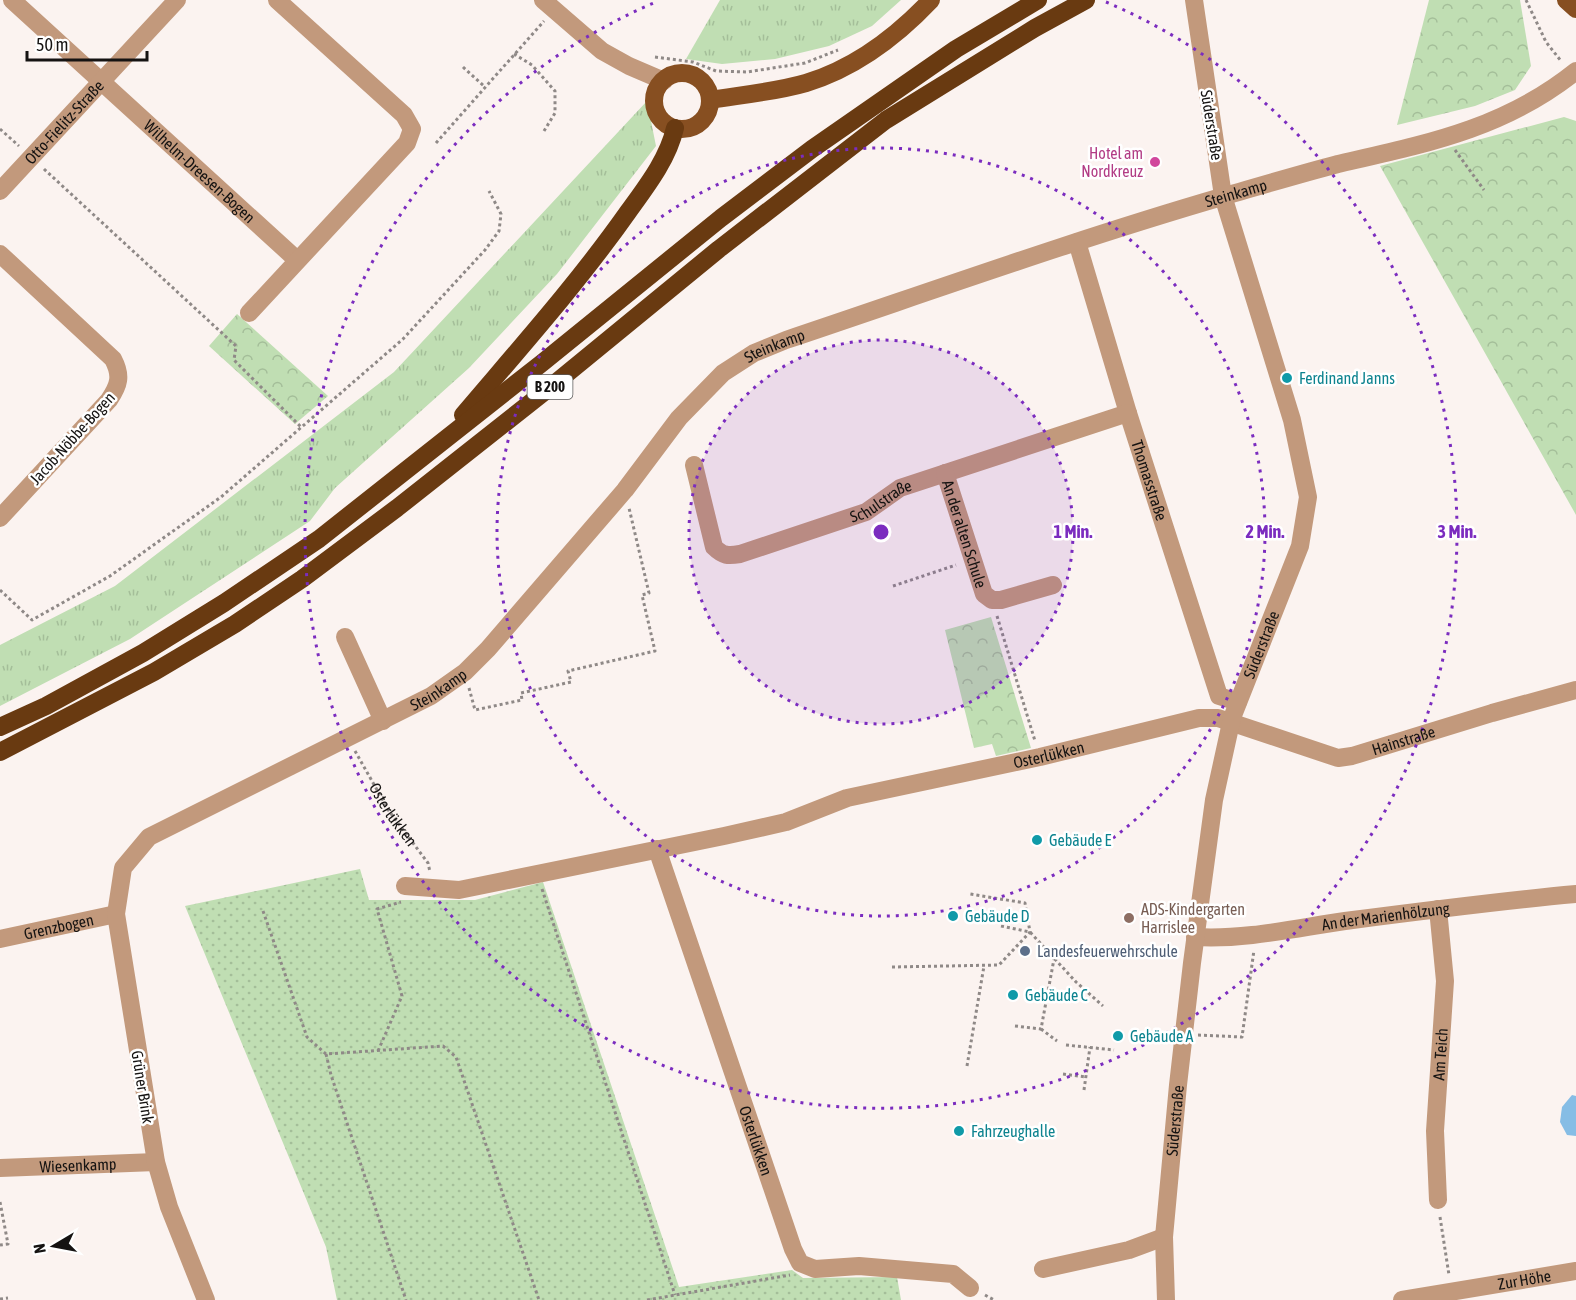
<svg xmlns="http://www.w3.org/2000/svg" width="1576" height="1300" viewBox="0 0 1576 1300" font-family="'Asap Condensed',sans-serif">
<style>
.grass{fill:url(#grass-tufts)}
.forest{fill:url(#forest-crowns)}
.garden{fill:url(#garden-dots)}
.water{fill:#86bde5}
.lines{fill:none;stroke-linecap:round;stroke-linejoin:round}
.path{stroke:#8f8987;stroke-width:3;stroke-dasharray:3 3;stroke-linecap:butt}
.minor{stroke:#c2997c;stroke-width:18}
.major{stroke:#874f21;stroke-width:18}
.highway{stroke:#693a11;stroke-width:18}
.ring{fill:none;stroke:#7b2cbf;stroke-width:3;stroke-dasharray:3 6}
.hotel-dot{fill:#d1479c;stroke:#fff;stroke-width:2}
.culture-dot{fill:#0f9aa8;stroke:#fff;stroke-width:2}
.education-dot{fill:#8d6e63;stroke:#fff;stroke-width:2}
.service-dot{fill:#5c6f8a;stroke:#fff;stroke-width:2}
.labels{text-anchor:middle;stroke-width:5;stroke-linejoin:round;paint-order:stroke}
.shield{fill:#fff;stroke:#5b5a59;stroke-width:1.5}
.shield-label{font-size:15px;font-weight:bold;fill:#151312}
.street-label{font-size:16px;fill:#151312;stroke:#fff}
.hotel-label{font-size:16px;fill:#b23c85;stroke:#fff;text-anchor:end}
.culture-label{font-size:16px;fill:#0d838f;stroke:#fff;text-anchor:start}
.education-label{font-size:16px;fill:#785e54;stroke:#fff;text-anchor:start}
.service-label{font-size:16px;fill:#4e5e75;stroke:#fff;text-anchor:start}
.centre{fill:#7b2cbf;stroke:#fff;stroke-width:3}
.ring-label{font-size:18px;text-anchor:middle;font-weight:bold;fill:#7b2cbf;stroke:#fff;stroke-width:5;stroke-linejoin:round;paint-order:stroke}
</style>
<defs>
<pattern id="grass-tufts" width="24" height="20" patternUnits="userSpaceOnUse" patternTransform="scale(1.5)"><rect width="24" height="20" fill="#c0deb3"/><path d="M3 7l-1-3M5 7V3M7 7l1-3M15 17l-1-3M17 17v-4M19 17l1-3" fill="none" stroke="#a4be99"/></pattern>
<pattern id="forest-crowns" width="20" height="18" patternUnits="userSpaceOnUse" patternTransform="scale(1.5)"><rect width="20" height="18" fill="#c0deb3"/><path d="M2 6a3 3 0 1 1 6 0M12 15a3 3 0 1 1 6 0" fill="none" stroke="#a4be99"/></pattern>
<pattern id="garden-dots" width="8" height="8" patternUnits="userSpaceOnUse" patternTransform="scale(1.5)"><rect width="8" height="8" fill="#c0deb3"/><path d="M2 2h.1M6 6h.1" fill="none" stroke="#a4be99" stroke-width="1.8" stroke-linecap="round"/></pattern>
</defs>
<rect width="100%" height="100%" fill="#fbf3f0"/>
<!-- grass -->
<g class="grass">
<path d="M720 0H901L872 26 829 46 775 59 722 64 686 59Z"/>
<path d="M647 101 656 146 557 274 469 368 335 488 310 521 130 639 0 706V645L115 586 394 372Z"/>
</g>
<!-- forest -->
<g class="forest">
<path d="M1429 0H1520L1531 66 1515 90 1475 106 1397 125Z"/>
<path d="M1564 117 1576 121V515L1380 166Z"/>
<path d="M237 314 328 396 295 424 209 346Z"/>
<path d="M991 617 1031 748 996 756 992 744 974 748 945 630Z"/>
</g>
<!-- garden -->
<path class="garden" d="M360 869 369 900H475L543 882 679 1287 792 1270 803 1278 897 1277 901 1300H337L326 1247 185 906Z"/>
<!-- water -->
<path class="water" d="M1572 1095 1576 1096V1136L1567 1135 1560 1122 1562 1107Z"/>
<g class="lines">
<!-- path -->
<g class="path">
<path d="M1526 0 1546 42 1561 61"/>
<path d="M514 54 532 65 555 91V113L544 131"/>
<path d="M655 57 693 62 716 71 747 72 805 63 838 50"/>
<path d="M463 67 485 87"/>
<path d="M0 129 19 146"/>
<path d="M436 143 544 21"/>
<path d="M1455 150 1484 190"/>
<path d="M44 169 236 346 234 360 301 427"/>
<path d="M893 586 956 565"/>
<path d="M0 590 32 620 110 576 221 497 403 339 485 250 499 231 501 214 489 191"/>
<path d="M997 616 1035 741"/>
<path d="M469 688 475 710 522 700 521 693 571 682 568 671 655 651 642 595 649 593 629 508"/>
<path id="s1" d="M355 751 389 811 428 863 430 872"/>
<path d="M542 889 675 1295"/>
<path d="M263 911 307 1037 326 1054 443 1046 456 1057 539 1300"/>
<path d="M1001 926 1030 932 1076 982 1103 1006"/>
<path d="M892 967 999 965 1030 932 1025 903 970 894"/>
<path d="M1015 1026 1041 1029 1054 959"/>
<path d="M1041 1029 1057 1041"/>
<path d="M1198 1035 1242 1037 1254 950"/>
<path d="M1066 1045 1114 1050"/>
<path d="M378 1051 402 996 377 909 401 902"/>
<path d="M326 1054 331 1075 406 1300"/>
<path d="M967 1066 984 966"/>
<path d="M1063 1074 1086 1077"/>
<path d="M1084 1090 1090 1047"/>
<path d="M0 1202 8 1244 0 1245"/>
<path d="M1440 1217 1449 1275"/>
<path d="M985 1295 994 1300"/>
<path d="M0 1299 8 1298"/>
<path d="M647 1300 790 1275"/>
</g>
<!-- minor -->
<g class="minor">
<path id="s2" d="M12 0 297 260"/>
<path d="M543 0 602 51 629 66 664 81"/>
<path id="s3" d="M0 191 177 0"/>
<path id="s4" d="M1077 242 1128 413 1219 696 1238 702"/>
<path d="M0 254 113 359C122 376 119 385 109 400L0 518"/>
<path d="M249 313 407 143 412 129 404 115 277 0"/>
<path id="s5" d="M694 465 714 547C723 556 728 556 740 554L866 512 900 488 1128 413"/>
<path id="s6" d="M945 473 984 594 992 600H1001L1053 585"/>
<path d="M345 637 383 721"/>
<path id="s7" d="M657 849 793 1249 800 1263 815 1269 859 1266 953 1274 970 1288"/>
<path id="s8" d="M405 886 459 890 724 836 786 822 847 798 1040 757 1199 718H1218L1338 758 1352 756 1492 713 1576 690"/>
<path id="s9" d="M1195 937C1245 940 1296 928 1345 921 1422 911 1499 901 1576 894"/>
<path id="s10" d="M0 939 116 914"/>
<path id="s11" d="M0 1168 156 1162"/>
<path id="s12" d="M1438 1200 1435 1131 1445 981 1438 909"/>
<path d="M1043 1269 1129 1250 1164 1237"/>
<path id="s13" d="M206 1300 169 1207 156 1162 116 914 123 868 149 837 431 696 465 672 488 649 625 490 679 418 723 373 754 353 786 340C932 291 1077 239 1225 196 1263 185 1300 174 1338 164 1425 144 1504 129 1576 71"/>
<path id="s14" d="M1166 1300 1164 1237 1178 1085 1192 963 1214 800 1232 718 1300 546 1308 497 1292 420 1223 196 1194 0"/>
<path id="s15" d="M1402 1300 1576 1271"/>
</g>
<!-- major -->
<g class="major">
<path d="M1566 0 1576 9"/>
<circle cx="682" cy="101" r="28"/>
<path d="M710 100C741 95 775 92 806 83 855 68 896 37 931 0"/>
</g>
<!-- highway -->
<g class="highway">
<path d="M463 415C519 349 578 283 628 212 646 187 668 159 675 128"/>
<path d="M0 727 46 706 143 653 224 603 319 539 542 363 721 218 812 149 956 49 1038 0"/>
<path d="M0 752 154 672 235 624 302 579 397 508 553 385 719 249 886 120 1035 28 1086 0"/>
</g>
</g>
<!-- distance rings -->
<circle cx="881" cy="532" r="192" fill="#7b2cbf" fill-opacity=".12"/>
<g class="ring">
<circle cx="881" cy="532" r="192"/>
<circle cx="881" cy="532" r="384"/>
<path d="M1106 2A576 576 0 1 1 656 2"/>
</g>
<!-- markers -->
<circle class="hotel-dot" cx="1155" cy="162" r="6"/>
<g class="culture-dot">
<circle cx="1287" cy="378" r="6"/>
<circle cx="1037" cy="840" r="6"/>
<circle cx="953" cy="916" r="6"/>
<circle cx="1013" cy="995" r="6"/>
<circle cx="1118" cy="1036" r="6"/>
<circle cx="959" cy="1131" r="6"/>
</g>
<circle class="education-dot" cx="1129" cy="918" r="6"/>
<circle class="service-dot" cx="1025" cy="951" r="6"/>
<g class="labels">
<!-- shield labels -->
<rect class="shield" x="527.5" y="375" width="45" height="24" rx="4.5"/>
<g class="shield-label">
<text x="550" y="392">B 200</text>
</g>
<!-- street labels -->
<g class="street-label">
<text dy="6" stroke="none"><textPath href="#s3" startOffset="94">Otto-Fielitz-Straße</textPath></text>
<text transform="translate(1212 125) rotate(81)" y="6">Süderstraße</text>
<text dy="6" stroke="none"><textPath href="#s2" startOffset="254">Wilhelm-Dreesen-Bogen</textPath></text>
<text dy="6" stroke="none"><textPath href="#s13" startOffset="1782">Steinkamp</textPath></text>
<text dy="6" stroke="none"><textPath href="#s13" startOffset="1296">Steinkamp</textPath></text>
<text transform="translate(72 438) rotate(-48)" y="6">Jacob-Nöbbe-Bogen</text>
<text dy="6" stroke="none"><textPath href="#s4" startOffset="249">Thomasstraße</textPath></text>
<text dy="6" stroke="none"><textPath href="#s5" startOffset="264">Schulstraße</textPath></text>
<text dy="6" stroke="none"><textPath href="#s6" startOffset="64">An der alten Schule</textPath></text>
<text dy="6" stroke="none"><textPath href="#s14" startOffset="666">Süderstraße</textPath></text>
<text dy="6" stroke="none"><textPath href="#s13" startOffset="810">Steinkamp</textPath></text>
<text dy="6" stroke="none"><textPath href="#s8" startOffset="1028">Hainstraße</textPath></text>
<text dy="6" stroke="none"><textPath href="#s8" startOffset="660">Osterlükken</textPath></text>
<text dy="6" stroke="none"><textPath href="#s1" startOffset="74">Osterlükken</textPath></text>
<text dy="6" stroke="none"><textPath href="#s9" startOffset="192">An der Marienhölzung</textPath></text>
<text dy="6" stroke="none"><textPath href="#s10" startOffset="60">Grenzbogen</textPath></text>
<text dy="6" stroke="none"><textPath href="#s12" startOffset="146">Am Teich</textPath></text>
<text transform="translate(143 1087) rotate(81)" y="6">Grüner Brink</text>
<text dy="6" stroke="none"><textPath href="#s14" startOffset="180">Süderstraße</textPath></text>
<text dy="6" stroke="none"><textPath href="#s7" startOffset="308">Osterlükken</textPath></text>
<text dy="6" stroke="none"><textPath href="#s11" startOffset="78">Wiesenkamp</textPath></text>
<text dy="6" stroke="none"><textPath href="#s15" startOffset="124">Zur Höhe</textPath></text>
</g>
<!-- hotel labels -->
<g class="hotel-label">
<text x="1143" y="159">Hotel am<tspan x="1143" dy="18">Nordkreuz</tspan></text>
</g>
<!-- culture labels -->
<g class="culture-label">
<text x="1299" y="384">Ferdinand Janns</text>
<text x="1049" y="846">Gebäude E</text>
<text x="965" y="922">Gebäude D</text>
<text x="1025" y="1001">Gebäude C</text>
<text x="1130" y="1042">Gebäude A</text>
<text x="971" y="1137">Fahrzeughalle</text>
</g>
<!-- education labels -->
<g class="education-label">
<text x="1141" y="915">ADS-Kindergarten<tspan x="1141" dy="18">Harrislee</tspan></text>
</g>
<!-- service labels -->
<g class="service-label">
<text x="1037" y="957">Landesfeuerwehrschule</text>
</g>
</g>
<circle cx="881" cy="532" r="9" class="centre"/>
<g class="ring-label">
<text x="1073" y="538">1 Min.</text>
<text x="1265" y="538">2 Min.</text>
<text x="1457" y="538">3 Min.</text>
</g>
<!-- north arrow -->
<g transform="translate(54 1246) rotate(260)" stroke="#ffffff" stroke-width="4.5" paint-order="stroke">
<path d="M0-4.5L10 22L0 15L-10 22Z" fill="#151312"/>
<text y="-9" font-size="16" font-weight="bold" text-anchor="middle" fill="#151312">N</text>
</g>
<!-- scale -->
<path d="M27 51v9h120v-9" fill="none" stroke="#151312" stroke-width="3"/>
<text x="36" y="51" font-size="18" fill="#151312" stroke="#ffffff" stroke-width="4.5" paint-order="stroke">50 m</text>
</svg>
